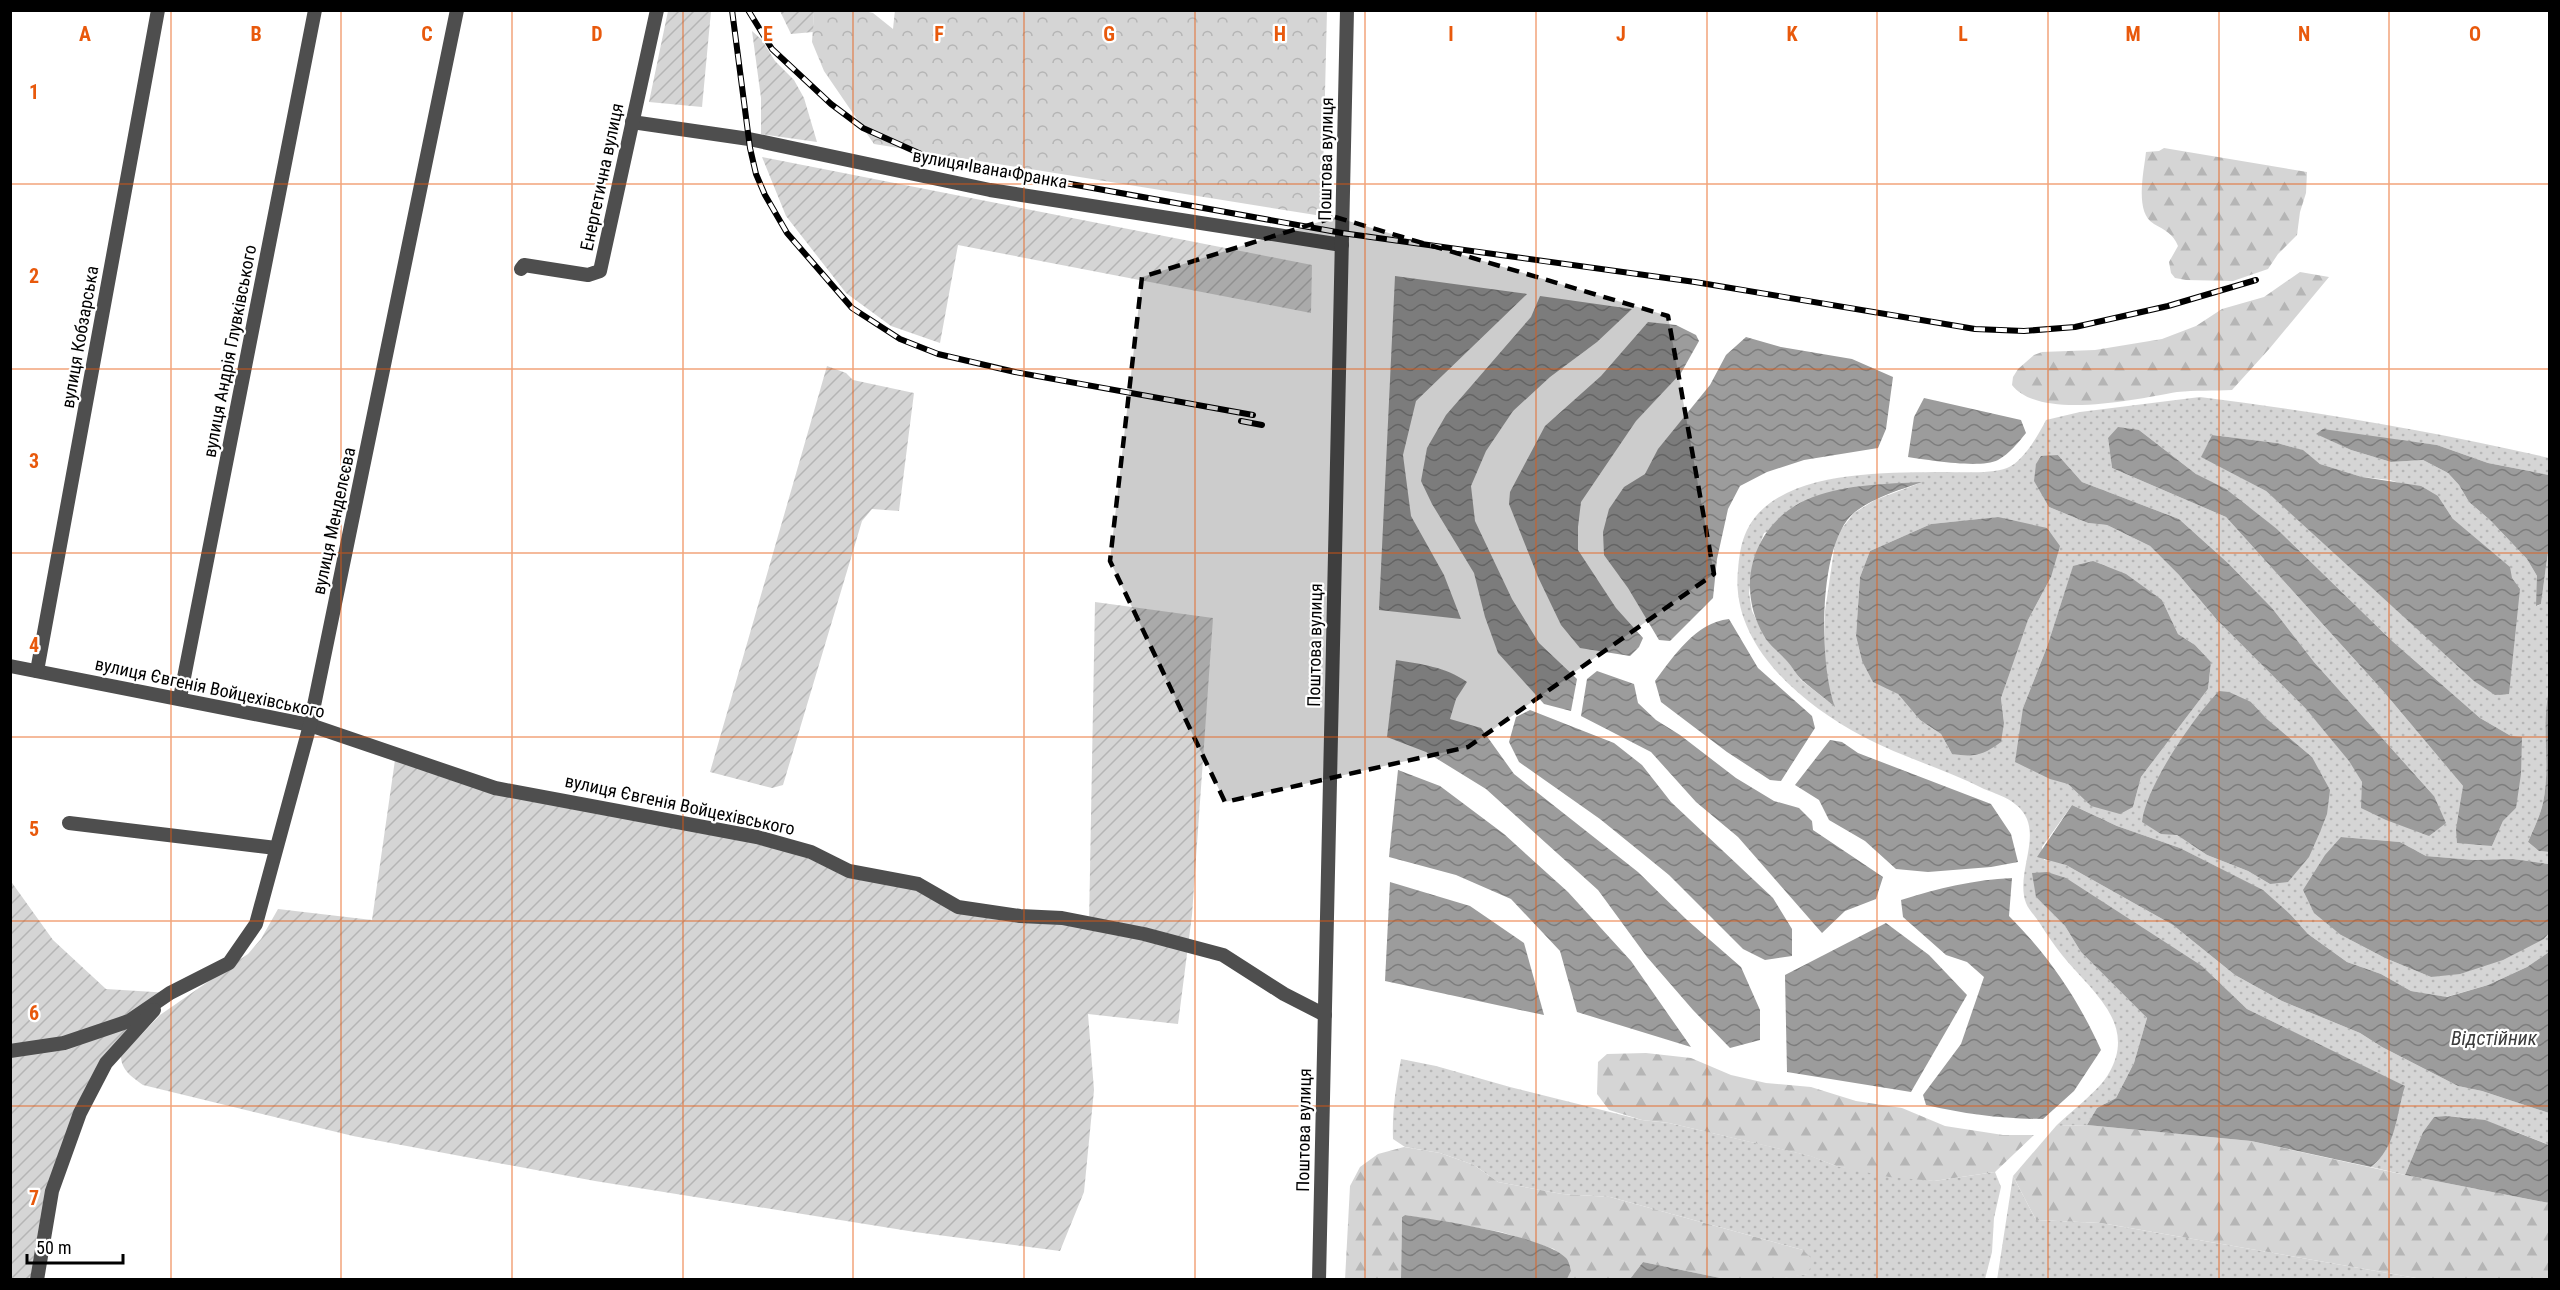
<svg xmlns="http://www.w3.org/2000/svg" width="2560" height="1290" viewBox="0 0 2560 1290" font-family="'Roboto Condensed',sans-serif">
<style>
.grass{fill:url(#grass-dots);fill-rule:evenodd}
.forest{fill:url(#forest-firs)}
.park{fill:url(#park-crowns)}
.garden{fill:url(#garden-furrows)}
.water{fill:url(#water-waves)}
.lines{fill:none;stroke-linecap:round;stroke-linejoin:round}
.minor{stroke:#4e4e4e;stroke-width:14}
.rail-casing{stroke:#000;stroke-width:6}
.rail{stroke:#fff;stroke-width:4;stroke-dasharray:11;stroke-linecap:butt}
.marked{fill:#000;fill-opacity:0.2;stroke:#000;stroke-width:4.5;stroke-dasharray:12 8;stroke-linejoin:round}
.grid{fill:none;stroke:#e8590c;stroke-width:1.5;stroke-opacity:0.55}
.labels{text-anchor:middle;stroke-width:4.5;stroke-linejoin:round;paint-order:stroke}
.street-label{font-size:18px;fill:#000;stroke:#fff}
.water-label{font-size:20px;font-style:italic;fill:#3d3d3d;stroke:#fff}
.grid-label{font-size:20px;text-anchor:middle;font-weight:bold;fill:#e8590c;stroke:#fff;stroke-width:4.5;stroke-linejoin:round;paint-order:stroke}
</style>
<defs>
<pattern id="grass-dots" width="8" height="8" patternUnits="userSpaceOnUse" patternTransform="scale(1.5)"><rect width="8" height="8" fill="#d5d5d5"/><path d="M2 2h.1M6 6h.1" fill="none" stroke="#b5b5b5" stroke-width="1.8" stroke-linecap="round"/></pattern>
<pattern id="forest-firs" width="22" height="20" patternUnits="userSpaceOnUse" patternTransform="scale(1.5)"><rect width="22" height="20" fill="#d5d5d5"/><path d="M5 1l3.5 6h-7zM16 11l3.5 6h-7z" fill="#b5b5b5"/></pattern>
<pattern id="park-crowns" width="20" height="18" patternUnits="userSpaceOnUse" patternTransform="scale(1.5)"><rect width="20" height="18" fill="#d5d5d5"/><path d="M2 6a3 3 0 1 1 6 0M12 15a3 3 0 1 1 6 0" fill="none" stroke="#b5b5b5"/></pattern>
<pattern id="garden-furrows" width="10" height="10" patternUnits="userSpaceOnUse" patternTransform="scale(1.5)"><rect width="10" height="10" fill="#d5d5d5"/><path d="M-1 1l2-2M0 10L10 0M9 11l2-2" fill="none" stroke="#b5b5b5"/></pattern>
<pattern id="water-waves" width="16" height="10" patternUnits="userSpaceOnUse" patternTransform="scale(1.5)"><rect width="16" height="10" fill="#9c9c9c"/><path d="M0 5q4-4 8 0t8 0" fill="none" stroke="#7d7d7d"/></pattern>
</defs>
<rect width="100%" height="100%" fill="#fff"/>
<!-- grass -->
<g class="grass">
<path d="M2200 397C2317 412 2434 431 2549 458V475L2488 463 2437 445 2365 436 2317 434 2351 450 2391 462 2423 460 2448 473 2459 485 2469 502 2490 520 2527 559 2537 576V606L2541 604 2549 544 2550 690C2541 727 2551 766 2543 803 2540 816 2533 830 2528 842L2539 851 2549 852 2550 864 2513 859 2474 860 2426 856 2400 842 2341 837V935L2385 958 2431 977 2544 939 2549 933V952L2527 967 2488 985 2446 997 2411 991 2381 974 2347 962 2308 934 2291 915 2244 881 2180 848 2117 826 2072 805 2042 847 2044 860 2057 861 2066 865 2173 925 2235 975 2282 1001 2360 1033 2382 1047 2458 1086 2482 1091 2549 1113V1145C2512 1130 2475 1113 2434 1117L2423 1132 2405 1175 2371 1167C2396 1148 2396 1113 2404 1086L2247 1009 2202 966 2036 897 2065 926 2081 952 2147 1018 2134 1063 2116 1098 2097 1108 2087 1125 2056 1126C2069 1113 2101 1089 2109 1073 2138 1023 2090 990 2062 955 2054 945 2046 933 2039 922 2035 916 2028 909 2026 903 2014 871 2048 829 2015 804 2007 797 1994 793 1984 789 1945 769 1901 757 1862 736 1802 704 1730 645 1738 570 1739 557 1741 542 1747 530 1777 469 1885 473 1943 472 1960 472 1991 474 2007 468 2023 462 2039 434 2046 420L2080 412ZM2139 430 2196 474 2277 529 2391 640 2480 718 2511 736 2516 808 2503 821 2492 846 2461 804 2463 786 2384 692 2226 517 2112 468 2108 438ZM2212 435 2277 443 2302 450 2320 464 2362 477 2390 480 2438 496 2453 519 2438 648 2395 606 2266 491 2202 456ZM2058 455 2082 482 2179 519 2229 564 2272 608 2314 662 2434 796 2362 782 2350 761 2306 709 2217 620 2179 575 2150 546 2107 525 2088 523 2049 507ZM1920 483 1875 500 1854 513 1836 536 1825 611 1824 650 1829 690 1834 706 1801 680 1786 659 1765 638 1752 611 1749 593 1754 561 1764 533ZM1998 517 2051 577 2028 620 2015 654 2001 698 2004 722 1952 754 1941 734 1920 720 1898 694 1862 661 1856 636 1860 577 1870 551 1931 524ZM2073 567 2162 600 2178 634 2195 645 2211 662 2208 689 2141 777 2133 807 2091 806 2068 784 2023 708 2047 647ZM2251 702 2267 719 2312 757 2270 884 2248 871 2207 855 2177 835Z"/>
<path d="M1401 1059 1436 1066 1510 1087 1642 1120 1669 1123 1811 1156 1836 1166 1934 1181 1995 1172 2001 1187 1994 1218 1992 1252 1985 1279H1792L1784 1277 1807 1274 1803 1250 1610 1197 1562 1194 1498 1182 1474 1165 1440 1153 1405 1147 1393 1139C1392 1111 1396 1086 1401 1059Z"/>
<path d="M2013 1176 2036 1220 2101 1223 2422 1279 1997 1280Z"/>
</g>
<!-- forest -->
<g class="forest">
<path d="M2164 148 2307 172 2306 193 2300 212 2297 235 2278 254 2268 269 2233 281 2186 280 2175 278 2171 273 2169 262 2178 246C2173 234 2165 230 2154 224 2134 213 2144 171 2146 152L2159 151Z"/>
<path d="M2300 272 2329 277 2270 348 2232 390C2214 391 2195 390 2177 392 2137 399 2040 421 2012 385L2013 377 2018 369 2034 355 2042 352 2095 350 2162 339 2196 326 2222 309 2264 297Z"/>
<path d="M1646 1053 1691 1058 1731 1075 1766 1083 1811 1087 1856 1101 1902 1108 1945 1126 2003 1135H2034L1995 1172 1934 1181 1889 1177 1836 1166 1810 1156 1669 1123 1642 1120 1609 1110 1597 1094 1598 1062 1607 1054Z"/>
<path d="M2087 1125 2251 1141 2405 1175 2549 1203V1279H2422L2101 1223 2036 1220 2013 1176 2056 1126Z"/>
<path d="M1404 1147 1440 1153 1474 1165 1498 1182 1562 1194 1610 1197 1803 1250 1814 1261 1807 1274 1779 1279H1725L1643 1262 1630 1279H1567L1571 1271 1554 1249 1501 1232 1405 1215 1402 1217 1401 1279 1345 1280 1350 1186 1360 1167 1378 1154Z"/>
</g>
<!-- park -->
<path class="park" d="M895 10 1327 11 1322 216 874 144 824 71 812 42 814 11H864L873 13 893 29Z"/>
<!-- garden -->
<g class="garden">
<path d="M668 11H711L702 107 649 102Z"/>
<path d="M780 11H814L813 32 791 34Z"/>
<path d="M752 31 762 40 775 61 794 80 804 98 817 142 761 134V98Z"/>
<path d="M762 157 1312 265 1311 313 958 245 940 343 891 326 846 293 786 216Z"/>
<path d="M827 366 846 373 853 380 914 393 899 511 872 509 862 521 783 785 772 788 710 772Z"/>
<path d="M1095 602 1213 618 1192 915 1178 1024 1088 1014 1094 1090 1084 1192 1060 1251 915 1232 595 1181 353 1136 143 1085C132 1077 121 1070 121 1056L160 1015 248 954 261 939 278 909 372 920 396 753 455 776 757 837 849 871 918 884 958 907 1089 924Z"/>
<path d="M10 880 53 940 106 989 170 993 106 1063 52 1191 37 1279H11Z"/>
</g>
<!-- water -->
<g class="water">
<path d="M1395 276 1527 294 1416 401 1403 455 1411 516 1444 575 1461 619 1379 610Z"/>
<path d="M1540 296 1632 309 1597 342 1550 377 1513 411 1486 451 1471 486 1475 521 1512 599 1539 643 1577 679 1571 711 1544 704 1498 653 1485 617 1474 573 1432 504 1421 481 1427 448 1446 415 1531 317Z"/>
<path d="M1648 322 1676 325 1696 335 1699 341 1681 373 1636 421 1581 502 1578 527V550L1616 608 1643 638 1639 647 1630 656 1580 648 1561 625 1538 577 1509 504 1510 492 1545 426 1601 376Z"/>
<path d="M1746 337 1781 347 1852 359 1893 377 1886 429 1878 448 1804 460 1767 472 1740 486 1728 509 1717 559 1713 598 1670 641 1659 640 1628 588 1604 555 1603 532 1609 509 1624 487 1645 474 1658 449 1710 385 1726 355Z"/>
<path d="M1924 398 2021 420 2026 433C2017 444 2010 453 1998 460 1980 469 1929 460 1908 457L1914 417Z"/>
<path d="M2118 427 2139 430 2196 474 2226 489 2277 529 2391 640 2480 718 2511 736 2522 737 2521 774 2516 808 2503 821 2492 846 2457 843 2456 829 2463 786 2384 692 2226 517 2112 468 2108 438Z"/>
<path d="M2323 429 2437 445 2488 463 2549 475V544L2541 604 2536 606 2537 576 2527 559 2490 520 2469 502 2459 485 2448 473 2423 460 2391 462 2351 450 2316 434Z"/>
<path d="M2212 435 2277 443 2303 450 2320 464 2362 477 2421 486 2438 496 2453 519 2510 567 2512 578 2520 589 2509 694 2495 695 2474 681 2266 491 2201 457Z"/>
<path d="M2058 455 2082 482 2179 519 2229 564 2272 608 2314 662 2434 796 2446 823 2429 836 2386 820 2361 808 2362 782 2349 761 2306 709 2217 620 2179 575 2150 546 2107 525 2088 523 2049 507 2034 481 2036 464 2041 456Z"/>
<path d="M1922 482C1900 490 1874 497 1855 512 1817 542 1819 665 1835 707 1825 698 1813 690 1803 681 1796 675 1792 666 1786 660 1779 652 1769 645 1764 636 1733 583 1755 519 1813 497 1848 484 1886 484 1922 482Z"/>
<path d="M1998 517 2047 528 2060 546 2051 577 2028 620 2001 698 2004 723 2001 742C1982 756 1974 757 1952 754L1941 734 1920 720 1898 694 1873 682 1862 661 1856 636 1860 577 1870 551 1931 524Z"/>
<path d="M2093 561 2126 574 2162 600 2178 634 2195 645 2211 662 2208 689 2141 777 2133 807 2120 814 2091 806 2068 784 2050 779 2015 762 2023 708 2047 647 2073 566Z"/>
<path d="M1729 619 1758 668 1812 716 1815 728 1781 781 1770 780 1727 752 1661 702 1655 681C1674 656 1695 623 1729 619Z"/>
<path d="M1396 660C1421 664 1446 667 1467 682L1456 699 1450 719 1481 728 1514 774 1638 872 1687 920 1741 967 1760 1010V1040L1730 1048 1693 1010 1647 957 1598 890 1486 789 1426 752 1387 737Z"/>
<path d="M1597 671 1634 684 1638 703 1656 720 1680 735 1736 778 1774 801 1799 808 1812 821 1813 830 1883 877 1876 899 1845 911 1822 933 1738 837 1696 802 1651 752 1581 716 1587 679Z"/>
<path d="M2549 690 2550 852H2549L2539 851 2528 842C2533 830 2540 816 2543 803 2551 766 2541 727 2549 690Z"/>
<path d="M2219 691 2229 692 2251 702 2267 719 2312 757 2330 790 2327 814 2320 832 2309 857 2288 882 2270 884 2248 871 2207 855 2177 835 2161 834 2142 822C2146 786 2193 718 2219 691Z"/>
<path d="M1530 710 1614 743 1642 765 1671 802 1773 898 1792 929V956L1765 960 1743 949 1669 875 1600 819 1519 762 1509 742 1516 717Z"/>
<path d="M1830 740 1842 742 1858 753 1991 804 2011 834 2018 862 1991 867 1928 872 1896 869 1865 841 1829 820 1819 800 1795 785Z"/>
<path d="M1398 770 1440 786 1504 834 1568 892 1631 961 1691 1047 1577 1012 1560 951 1511 899 1456 875 1389 857Z"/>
<path d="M2072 805 2117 826 2180 848 2263 890 2291 915 2308 934 2347 962 2381 974 2411 991 2447 997 2488 985 2527 967 2549 952V1113L2482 1091 2458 1086 2382 1047 2360 1033 2282 1001 2235 975 2173 925 2066 865 2037 857Z"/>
<path d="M2341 837 2400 842 2426 856 2474 860 2513 859 2549 864V933L2544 939 2503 960 2460 974 2431 977 2385 958 2341 935 2314 913 2303 890 2325 855Z"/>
<path d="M2047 872 2066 878 2202 966 2247 1009 2405 1086C2396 1114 2397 1147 2371 1167L2251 1141 2087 1125 2097 1108 2116 1098 2134 1063 2147 1018 2081 952 2065 926 2036 897 2032 873Z"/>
<path d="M2012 878 2009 916C2049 956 2078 999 2101 1050L2074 1091 2043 1119C2003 1119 1965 1114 1926 1105L1923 1095 1961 1044 1984 977 1967 962 1946 955 1903 917 1901 900C1939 888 1973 880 2012 878Z"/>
<path d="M1390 882 1470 906 1524 943 1544 1015 1385 981Z"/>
<path d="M1886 923 1929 955 1967 995 1911 1092 1787 1072 1785 975Z"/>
<path d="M2446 1116 2485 1120 2549 1145V1203L2405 1175 2423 1132 2434 1117Z"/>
<path d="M1405 1215C1438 1220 1545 1236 1566 1258 1569 1261 1570 1267 1571 1271L1567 1279H1401L1402 1217Z"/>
<path d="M1643 1262 1725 1279H1630Z"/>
</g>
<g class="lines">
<!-- minor -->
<g class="minor">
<path d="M632 122 749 139 990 190 1342 245"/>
<path d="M521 269 524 265 588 275 600 271 657 10"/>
<path d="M10 666 310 725 495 788 757 837 811 852 849 871 918 884 958 907 1020 916 1062 918 1144 934 1223 955 1284 994 1325 1015"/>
<path d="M37 671 158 10"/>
<path d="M180 698 315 10"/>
<path d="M69 823 276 848"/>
<path d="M10 1051 64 1043 129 1021 170 993 229 963 256 924 310 725 457 10"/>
<path d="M37 1280 52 1191 80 1113 106 1063 154 1010"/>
<path d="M1319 1280 1347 10"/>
</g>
<!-- rail casing -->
<g class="rail-casing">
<g id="rail">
<path d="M732 10 750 148 756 174 765 195 787 233 852 308 900 339 938 354 1015 372 1253 415"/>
<path d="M748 10 772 49 831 104 863 128 932 159 1342 233 1695 282 1975 329 2024 331 2075 327 2168 306 2256 280"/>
<path d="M1241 421 1262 425"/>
</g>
</g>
<!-- rail -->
<use href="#rail" class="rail"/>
</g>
<!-- marked area -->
<path class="marked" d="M1335 217 1668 316 1714 574 1468 747 1225 802 1110 561 1142 277Z"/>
<!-- grid -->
<path class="grid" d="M171 10V1280M341 10V1280M512 10V1280M683 10V1280M853 10V1280M1024 10V1280M1195 10V1280M1365 10V1280M1536 10V1280M1707 10V1280M1877 10V1280M2048 10V1280M2219 10V1280M2389 10V1280M10 184H2550M10 369H2550M10 553H2550M10 737H2550M10 921H2550M10 1106H2550"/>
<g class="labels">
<!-- street labels -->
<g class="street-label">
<text transform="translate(1326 159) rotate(-89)" y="6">Поштова вулиця</text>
<text transform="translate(990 169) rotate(10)" y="6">вулиця Івана Франка</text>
<text transform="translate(602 177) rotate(-78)" y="6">Енергетична вулиця</text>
<text transform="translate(80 337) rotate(-80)" y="6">вулиця Кобзарська</text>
<text transform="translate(230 351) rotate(-79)" y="6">вулиця Андрія Глувківського</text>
<text transform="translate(334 521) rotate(-78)" y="6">вулиця Менделєєва</text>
<text transform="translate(1315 645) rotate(-89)" y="6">Поштова вулиця</text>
<text transform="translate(210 688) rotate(12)" y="6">вулиця Євгенія Войцехівського</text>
<text transform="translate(680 805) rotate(12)" y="6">вулиця Євгенія Войцехівського</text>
<text transform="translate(1304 1130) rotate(-89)" y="6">Поштова вулиця</text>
</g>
<!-- water labels -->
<g class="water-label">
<text x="2494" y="1045">Відстійник</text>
</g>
</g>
<g class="grid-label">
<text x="85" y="41">A</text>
<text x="256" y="41">B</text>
<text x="427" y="41">C</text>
<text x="597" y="41">D</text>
<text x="768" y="41">E</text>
<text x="939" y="41">F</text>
<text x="1109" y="41">G</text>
<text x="1280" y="41">H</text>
<text x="1451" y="41">I</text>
<text x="1621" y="41">J</text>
<text x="1792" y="41">K</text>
<text x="1963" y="41">L</text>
<text x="2133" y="41">M</text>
<text x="2304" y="41">N</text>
<text x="2475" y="41">O</text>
<text x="34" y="99">1</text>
<text x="34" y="283">2</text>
<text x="34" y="468">3</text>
<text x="34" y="652">4</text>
<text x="34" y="836">5</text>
<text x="34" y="1020">6</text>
<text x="34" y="1205">7</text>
</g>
<!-- border -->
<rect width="2560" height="1290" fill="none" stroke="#000000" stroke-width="24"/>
<!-- scale -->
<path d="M27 1254v9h96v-9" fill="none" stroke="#000000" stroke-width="3"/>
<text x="36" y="1254" font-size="18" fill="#000000" stroke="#ffffff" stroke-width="4.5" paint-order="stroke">50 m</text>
</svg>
